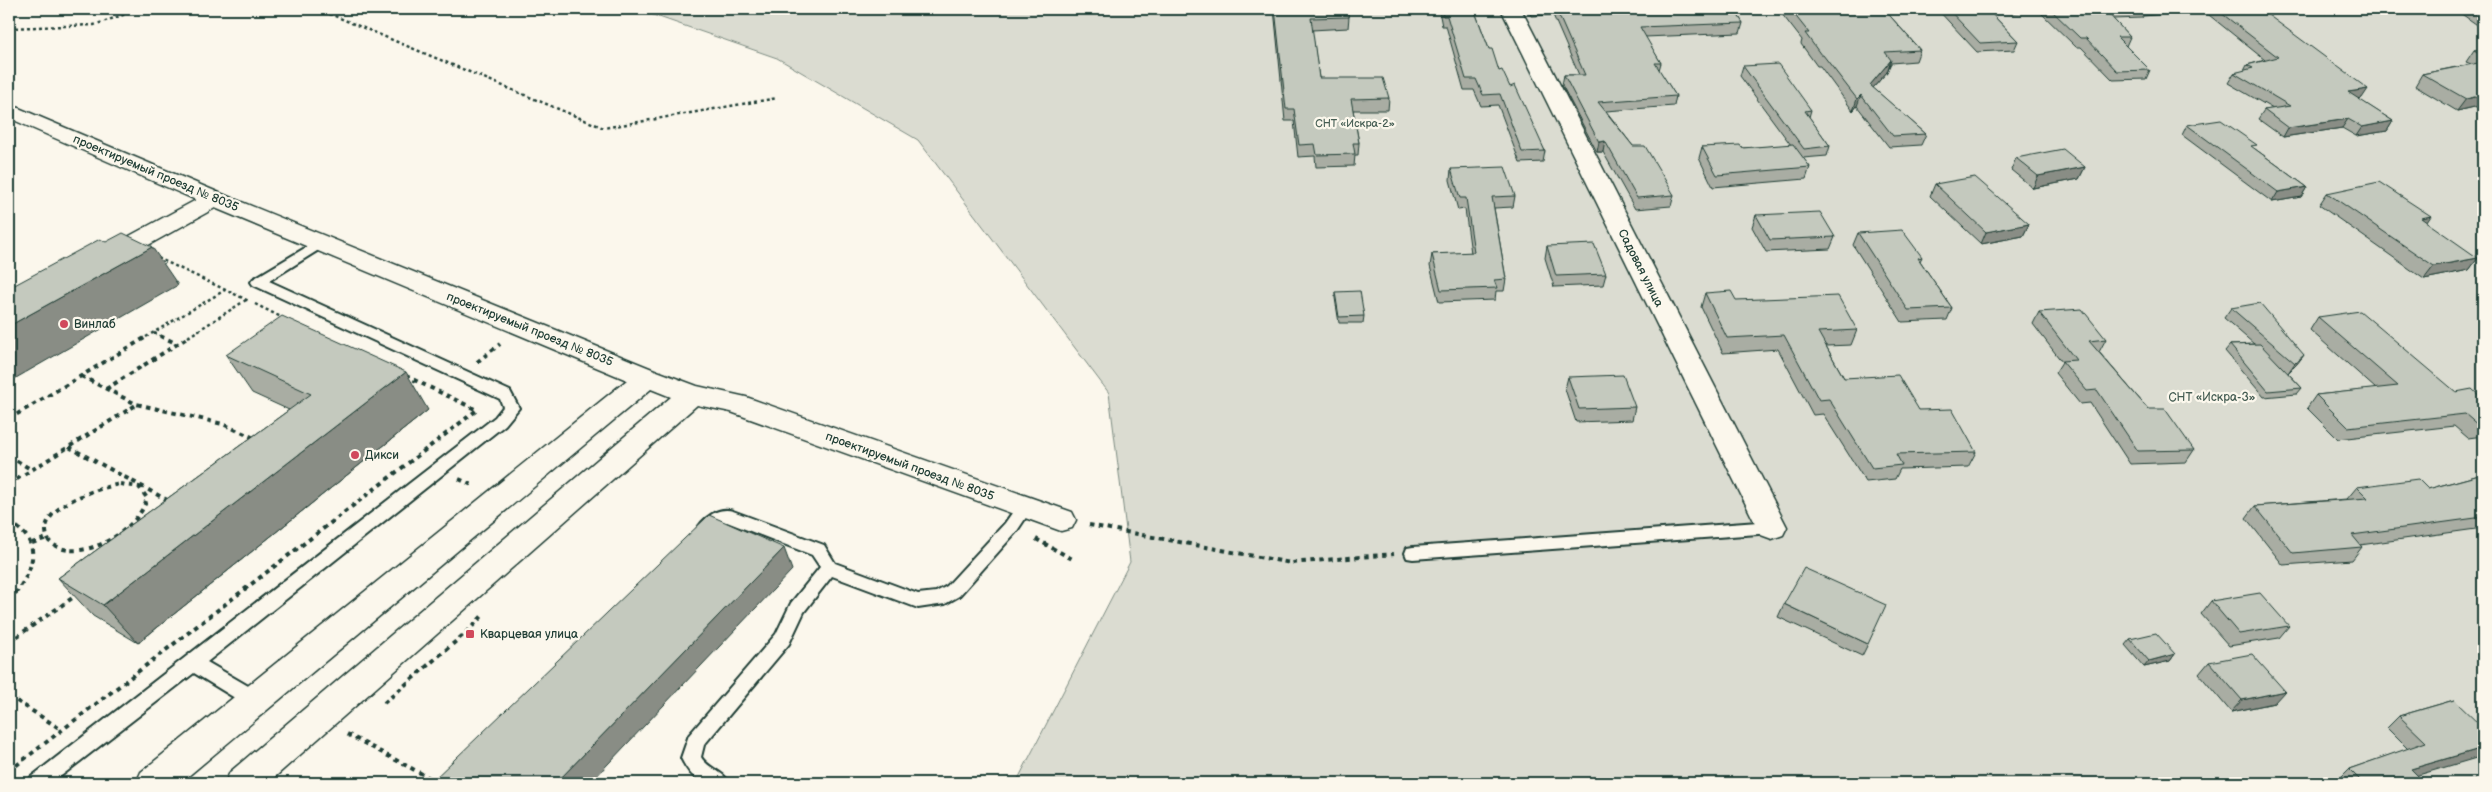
<svg xmlns="http://www.w3.org/2000/svg" width="2492" height="792" viewBox="0 0 2492 792" font-family="'Balsamiq Sans',sans-serif">
<style>
.green{fill:#dbdcd1;stroke:#7d8c82}
.lines{fill:none;stroke-linecap:round;stroke-linejoin:round}
.lane-casing{stroke:#1f3d34;stroke-width:4}
.street-casing{stroke:#1f3d34;stroke-width:3}
.path-far1{stroke:#1f3d34;stroke-width:2.5;stroke-dasharray:3 3;stroke-linecap:butt}
.path{stroke:#1f3d34;stroke-width:4;stroke-dasharray:4.5 4.5;stroke-linecap:butt}
.lane{fill:#fbf7ec;fill-rule:evenodd}
.street{fill:#fbf7ec;fill-rule:evenodd}
.wall{fill:#a9ada3;stroke:#1f3d34}
.shaded-wall{fill:#898d85;stroke:#1f3d34}
.building{fill:#c4c9be;stroke:#1f3d34}
.poi-dot{fill:#d1495b;stroke:#fbf7ec;stroke-width:2}
.labels{text-anchor:middle;stroke-width:4.5;stroke-linejoin:round;paint-order:stroke}
.far-park-label{font-size:11px;fill:#455d53;stroke:#fbf7ec}
.street-label{font-size:12px;fill:#1f3d34;stroke:#fbf7ec}
.poi-label{font-size:12px;fill:#1f3d34;stroke:#fbf7ec;text-anchor:start}
.park-label{font-size:12px;fill:#455d53;stroke:#fbf7ec}
</style>
<rect width="100%" height="100%" fill="#fbf7ec"/>
<filter id="ink" filterUnits="userSpaceOnUse"><feTurbulence type="fractalNoise" baseFrequency=".02" numOctaves="2"/><feDisplacementMap in="SourceGraphic" scale="10" xChannelSelector="R" yChannelSelector="G"/><feConvolveMatrix kernelMatrix="1 2 1 2 8 2 1 2 1" color-interpolation-filters="sRGB"/></filter>
<g filter="url(#ink)">
<!-- green -->
<path class="green" d="M636 9H2483V783H1016L1130 562 1109 393 918 140 777 58Z"/>
<g class="lines">
<!-- lane casing -->
<g class="lane-casing">
<g id="lane">
<path d="M320 239 327 243 325 246 269 281 510 391 519 408 505 425 207 662 262 694 264 700 262 706 255 708 248 706 194 673 52 783H28L31 777 495 417 503 407 500 399 253 285 251 282 253 279Z"/>
<path d="M1025 501 1031 503 1033 507 1017 531 959 596 945 604 918 608 832 576 804 612 789 644 704 745 701 757C708 769 724 771 729 783 702 783 694 784 681 758L689 735 776 634 791 603 820 567 812 555 727 522C715 526 712 540 698 535L696 531C702 519 718 506 733 511L824 545 835 563 918 594 936 592 947 586 1005 523 1019 503Z"/>
<path d="M1772 521 1778 523 1780 527 1778 531 1772 533 1413 559 1407 558 1405 553 1407 548 1413 547Z"/>
</g>
</g>
<!-- street casing -->
<g class="street-casing">
<g id="street">
<path d="M1501 9H1521L1787 527 1783 535 1772 539 1761 535 1757 527Z"/>
<path d="M9 104 222 194 657 371 697 386 746 397 1072 512 1076 520 1072 528 1061 531 731 412 697 405 268 783H225L230 772 671 397 651 389 180 783H136L141 772 627 380 215 208 116 263 107 266 98 263 95 258 98 253 196 200 9 118Z"/>
</g>
</g>
<!-- path-far1 -->
<g class="path-far1">
<path d="M318 9 604 128 777 98"/>
<path d="M9 28 94 25 140 9"/>
<path d="M158 258 249 301"/>
<path d="M255 304 283 318"/>
<path d="M154 333 163 337"/>
<path d="M146 337 225 290"/>
<path d="M188 337 246 300"/>
</g>
<!-- path -->
<g class="path">
<path d="M160 336 178 344"/>
<path d="M477 362 500 344"/>
<path d="M81 376 136 404 223 424 254 438"/>
<path d="M106 389 190 336"/>
<path d="M9 419 148 336"/>
<path d="M69 447 169 501"/>
<path d="M9 456 32 470"/>
<path d="M459 479 474 486"/>
<path d="M9 484 136 405"/>
<path d="M120 484 139 487 147 498C139 531 77 568 49 541 31 508 98 488 120 484Z"/>
<path d="M9 522C48 544 31 574 9 602"/>
<path d="M1089 525 1291 563 1394 554"/>
<path d="M1036 539 1074 560"/>
<path d="M32 543 47 538"/>
<path d="M9 642 78 594"/>
<path d="M9 696 62 730"/>
<path d="M384 703 469 630 484 614"/>
<path d="M347 734 439 783"/>
<path d="M9 771 477 410 406 376"/>
</g>
<!-- lane -->
<use href="#lane" class="lane"/>
<!-- street -->
<use href="#street" class="street"/>
</g>
<!-- wall -->
<g class="wall">
<path d="M1274 9H1346L1349 17 1348 28 1312 30 1319 78 1389 98 1388 110H1353L1359 143 1358 155H1355L1354 166 1316 167 1315 156 1298 157 1294 121H1285Z"/>
<path d="M1414 9H1480H1474L1489 49 1499 71 1510 87 1545 151 1543 162 1520 163 1498 105 1481 106 1474 90H1464L1446 26H1442L1439 11H1415Z"/>
<path d="M1528 9H1734L1743 23 1740 33 1645 37 1661 63 1659 70 1676 96 1674 106 1606 111 1633 146 1674 195 1671 206 1635 209 1603 152H1597L1562 85 1564 75H1579L1553 15 1531 16Z"/>
<path d="M1778 9H1884L1920 50 1916 61 1891 63 1887 72 1873 88 1926 134 1921 145 1889 147 1857 106 1853 111 1820 66H1817L1801 44 1802 40Z"/>
<path d="M1937 9H1993L1990 12 2018 41 2014 50 1977 52Z"/>
<path d="M2005 9H2260L2362 98 2358 99 2393 121 2387 131 2356 136 2342 128 2283 137 2258 119 2264 110 2273 109 2228 83 2234 73 2244 71 2247 65 2265 60 2204 11 2143 16 2142 18 2113 19 2130 37 2126 46 2150 70 2146 79 2113 80 2081 47H2076L2040 12 2011 13Z"/>
<path d="M2457 9H2483V29L2456 10Z"/>
<path d="M2483 49V105L2457 111 2415 86 2422 74 2471 64 2466 62 2474 50Z"/>
<path d="M1743 66 1811 110 1809 117 1830 146 1827 156 1803 158 1810 167 1806 179 1713 187 1699 158 1702 147 1742 148 1791 145 1740 76Z"/>
<path d="M2187 125 2255 149 2307 187 2301 197 2272 202 2182 135Z"/>
<path d="M2016 158 2085 167 2079 179 2033 188 2011 170Z"/>
<path d="M1451 169 1515 196 1513 207 1494 208 1506 279 1504 291H1496L1495 300 1439 302 1430 266 1432 254 1471 253 1465 209 1458 210 1450 180Z"/>
<path d="M1935 184 2029 224 2023 236 1981 244 1930 196Z"/>
<path d="M2327 193 2478 258 2469 270 2424 279 2319 205Z"/>
<path d="M1756 215 1835 237 1830 249 1766 252 1752 227Z"/>
<path d="M1858 233 1922 257 1920 261 1952 308 1947 320 1902 322 1853 245Z"/>
<path d="M1547 246 1606 274 1603 285 1554 287 1545 258Z"/>
<path d="M1335 292 1364 316 1363 323H1339L1335 298Z"/>
<path d="M1705 293 1857 330 1851 345 1826 346 1844 378 1919 410 1976 452 1968 467 1900 469 1895 479 1866 482 1823 414 1813 415 1778 349 1723 353 1701 307Z"/>
<path d="M2231 308 2304 355 2296 365 2288 373 2302 388 2297 394 2264 397 2225 351 2230 345 2254 344 2224 318Z"/>
<path d="M2039 312 2106 339 2099 352 2148 409 2194 450 2186 462 2130 464 2090 403 2080 404 2055 373 2062 362 2033 324Z"/>
<path d="M2318 317 2456 392 2483 399V436L2468 438 2454 426 2338 439 2307 408 2316 395 2376 389 2310 330Z"/>
<path d="M226 355 428 410 138 643 93 616 58 578 289 410 252 393Z"/>
<path d="M1568 377 1635 407 1632 420 1576 422 1565 389Z"/>
<path d="M2483 474V528L2360 545 2362 547 2352 560 2283 565 2246 518 2255 506 2347 499 2357 487 2428 489Z"/>
<path d="M2211 601 2289 626 2279 638 2229 646 2201 614Z"/>
<path d="M1784 604 1868 644 1862 656 1778 617Z"/>
<path d="M2130 639 2175 654 2170 661 2144 667 2125 645Z"/>
<path d="M2209 662 2274 703 2231 712 2199 674Z"/>
<path d="M2454 700 2417 776 2425 783H2339L2337 781 2349 769 2408 749 2387 728 2399 716Z"/>
</g>
<!-- shaded-wall -->
<g class="shaded-wall">
<path d="M1891 60 1887 72 1866 96 1870 85Z"/>
<path d="M2368 89 2362 98 2342 102 2348 92Z"/>
<path d="M1861 95 1857 106 1853 111 1857 99Z"/>
<path d="M2483 95V105L2457 111 2466 99Z"/>
<path d="M2348 119 2342 128 2283 137 2288 128Z"/>
<path d="M2393 121 2387 131 2356 136 2362 127Z"/>
<path d="M1605 141 1603 152H1597L1599 142Z"/>
<path d="M2085 167 2079 179 2033 188 2038 176Z"/>
<path d="M2307 187 2301 197 2272 202 2278 192Z"/>
<path d="M2431 216 2423 228 2421 218Z"/>
<path d="M2029 224 2023 236 1981 244 1986 232Z"/>
<path d="M152 247 178 285 9 382V326Z"/>
<path d="M2478 258 2469 270 2424 279 2434 266Z"/>
<path d="M2304 355 2296 365 2288 373 2295 363Z"/>
<path d="M406 372 428 410 138 643 103 605Z"/>
<path d="M784 548 792 570 590 783H556Z"/>
<path d="M2175 654 2170 661 2144 667 2149 661Z"/>
<path d="M2285 691 2274 703 2231 712 2242 700Z"/>
<path d="M2483 748V756L2398 781 2411 769Z"/>
</g>
<!-- building -->
<g class="building">
<path d="M1275 9H1346L1349 17 1311 18 1319 78H1383L1389 98 1351 99 1359 143H1353L1355 154 1317 155 1315 144 1299 145 1294 109H1286Z"/>
<path d="M1442 9H1474L1489 49H1492L1499 71 1502 70 1510 87 1515 85 1545 151 1522 152 1500 94 1483 95 1476 79H1466L1447 16H1443Z"/>
<path d="M1556 9H1734L1743 23 1640 27 1661 63H1655L1676 96 1598 102 1633 146H1645L1674 195 1637 198 1605 141 1599 142 1564 75H1585Z"/>
<path d="M1790 9H1884L1920 50 1885 52 1891 60 1870 85 1926 134 1893 136 1861 95 1857 99 1823 55H1821L1805 33H1809Z"/>
<path d="M1948 9H1987L2018 41 1980 43Z"/>
<path d="M2050 9H2145L2146 10H2105L2130 37H2117L2150 70 2117 71 2086 38H2080Z"/>
<path d="M2216 9H2260L2368 89 2348 92 2393 121 2362 127 2348 119 2288 128 2264 110 2290 106 2234 73 2253 68 2247 65 2278 57Z"/>
<path d="M2478 9H2483V12Z"/>
<path d="M2483 49V55L2474 50Z"/>
<path d="M2483 62V95L2466 99 2422 74Z"/>
<path d="M1778 64 1811 110 1805 111 1830 146 1804 149 1743 66Z"/>
<path d="M2221 120 2257 145 2251 146 2307 187 2278 192 2187 125Z"/>
<path d="M1793 144 1810 167 1717 175 1702 147 1740 145 1742 148Z"/>
<path d="M2063 149 2085 167 2038 176 2016 158Z"/>
<path d="M1505 167 1515 196 1492 197 1506 279 1494 280 1497 288 1441 290 1432 254 1474 252 1466 198H1460L1451 169Z"/>
<path d="M1975 177 2029 224 1986 232 1935 184Z"/>
<path d="M2379 182 2431 216 2421 218 2478 258 2434 266 2327 193Z"/>
<path d="M1820 212 1835 237 1770 240 1756 215Z"/>
<path d="M1902 230 1922 257 1918 258 1952 308 1908 310 1858 233Z"/>
<path d="M123 233 152 247 9 326V288L100 239 106 242Z"/>
<path d="M1594 244 1606 274 1556 276 1547 246Z"/>
<path d="M1360 291 1364 316 1339 317 1335 292Z"/>
<path d="M1731 291 1736 300 1838 296 1857 330 1818 332 1844 378 1898 375 1919 410 1952 409 1976 452 1896 454 1902 465 1872 468 1829 399 1819 400 1784 335 1727 338 1705 293Z"/>
<path d="M2260 303 2304 355 2295 363 2231 308Z"/>
<path d="M2082 309 2106 339 2089 341 2148 409H2165L2194 450 2138 451 2097 390 2087 391 2062 361 2076 360 2039 312Z"/>
<path d="M2360 311 2456 392 2472 389 2483 399V425L2479 426 2465 414 2348 427 2316 395 2398 386 2318 317Z"/>
<path d="M282 316 406 372 103 605 58 578 311 394 226 355Z"/>
<path d="M2260 344 2302 388 2268 391 2230 345Z"/>
<path d="M1623 375 1635 407 1579 409 1568 377Z"/>
<path d="M2483 474V517L2352 535 2362 547 2293 553 2255 506 2368 498 2357 487 2418 479 2428 489Z"/>
<path d="M709 515 784 548 556 783H430Z"/>
<path d="M1804 568 1886 605 1868 644 1784 604Z"/>
<path d="M2260 593 2289 626 2239 634 2211 601Z"/>
<path d="M2156 633 2175 654 2149 661 2130 639Z"/>
<path d="M2252 654 2285 691 2242 700 2209 662Z"/>
<path d="M2454 700 2483 728V748L2411 769 2425 783H2363L2349 769 2426 742 2399 716Z"/>
</g>
</g>
<!-- markers -->
<g class="poi-dot">
<circle cx="64" cy="324" r="5"/>
<circle cx="355" cy="455" r="5"/>
<rect x="465" y="629" width="10" height="10" rx="2.5"/>
</g>
<g class="labels">
<!-- far-park labels -->
<g class="far-park-label">
<text x="1355" y="127">СНТ «Искра-2»</text>
</g>
<!-- street labels -->
<g class="street-label">
<text transform="translate(156 173) rotate(23)" y="4">проектируемый проезд № 8035</text>
<text transform="translate(1641 268) rotate(63)" y="4">Садовая улица</text>
<text transform="translate(530 329) rotate(22)" y="4">проектируемый проезд № 8035</text>
<text transform="translate(910 466) rotate(20)" y="4">проектируемый проезд № 8035</text>
</g>
<!-- poi labels -->
<g class="poi-label">
<text x="74" y="328">Винлаб</text>
<text x="365" y="459">Дикси</text>
<text x="480" y="638">Кварцевая улица</text>
</g>
<!-- park labels -->
<g class="park-label">
<text x="2212" y="401">СНТ «Искра-3»</text>
</g>
</g>
<!-- margin -->
<rect width="2492" height="792" fill="none" stroke="#fbf7ec" stroke-width="30"/>
<rect x="15" y="15" width="2462" height="762" fill="none" stroke="#1f3d34" stroke-width="2" filter="url(#ink)"/>
</svg>
